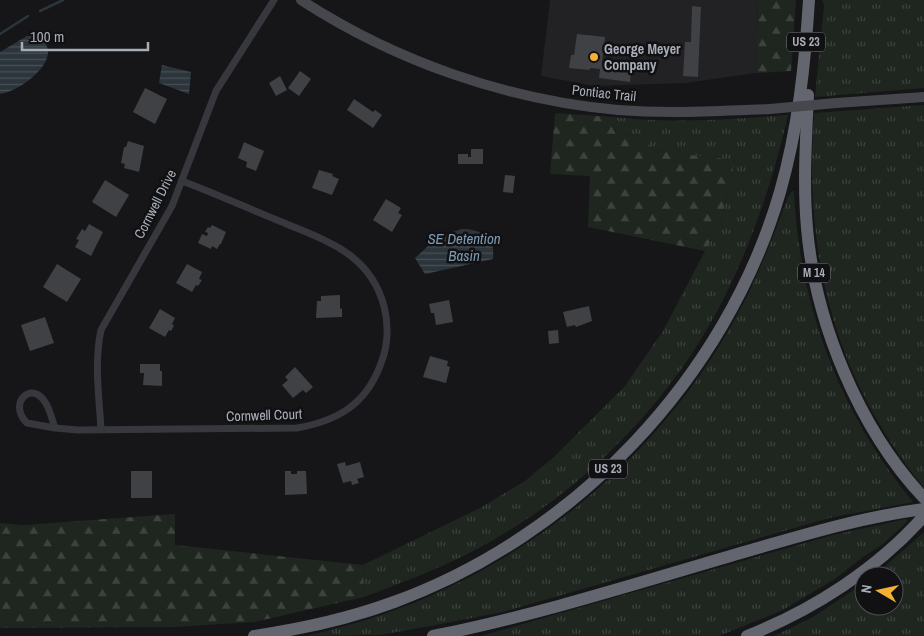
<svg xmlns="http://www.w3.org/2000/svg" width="924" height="636" viewBox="0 0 924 636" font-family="'Archivo Narrow',sans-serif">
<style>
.built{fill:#222225}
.grass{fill:url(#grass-tufts)}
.forest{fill:url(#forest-firs)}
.water{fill:url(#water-rules)}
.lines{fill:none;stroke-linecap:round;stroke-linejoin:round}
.stream{stroke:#2c353c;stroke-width:2.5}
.building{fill:#404145}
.minor{stroke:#37383d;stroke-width:7}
.secondary{stroke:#45474d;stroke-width:10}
.motorway{stroke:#63666e;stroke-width:12}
.secondary-bridge{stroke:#45474d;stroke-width:10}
.poi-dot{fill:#f2b134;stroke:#111113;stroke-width:2}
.labels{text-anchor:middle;stroke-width:5;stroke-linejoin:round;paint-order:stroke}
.shield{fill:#111113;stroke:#7b7e86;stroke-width:1}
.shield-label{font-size:12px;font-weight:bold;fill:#a8adb8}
.poi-label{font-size:14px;font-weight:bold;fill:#a8adb8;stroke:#111113;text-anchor:start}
.street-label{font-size:14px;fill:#a8adb8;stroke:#111113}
.water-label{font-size:15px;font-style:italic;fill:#7f9bb3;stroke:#111113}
</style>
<defs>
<pattern id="grass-tufts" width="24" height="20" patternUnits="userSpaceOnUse" patternTransform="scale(1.25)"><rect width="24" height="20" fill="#1e261f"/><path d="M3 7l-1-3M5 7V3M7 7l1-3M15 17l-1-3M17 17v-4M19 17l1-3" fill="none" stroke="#3c433d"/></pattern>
<pattern id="forest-firs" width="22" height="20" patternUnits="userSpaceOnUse" patternTransform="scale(1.25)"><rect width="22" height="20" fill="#1e261f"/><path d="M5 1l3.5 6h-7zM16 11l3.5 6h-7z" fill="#3c433d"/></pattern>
<pattern id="water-rules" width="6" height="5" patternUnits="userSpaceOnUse" patternTransform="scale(1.25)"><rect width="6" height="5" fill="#2c353c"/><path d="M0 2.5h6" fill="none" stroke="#485056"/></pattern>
</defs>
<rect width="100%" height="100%" fill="#161618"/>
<!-- built -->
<path class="built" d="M550 0H758L756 73 685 83 595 86 541 76Z"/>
<!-- grass -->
<g class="grass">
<path d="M822 0H924V88L815 97 824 5Z"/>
<path d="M924 105V488C833 375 804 256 814 113Z"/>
<path d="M788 115C774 177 754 237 726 294 674 400 583 492 479 548 442 568 403 582 364 597L363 565 480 508 525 481 554 457 625 386 663 331 705 251 720 225 735 160 656 151 642 137 616 133 613 117C672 124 730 119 788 115Z"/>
<path d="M792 191H794C799 306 840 413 913 502L829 518 503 612 441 624 380 635 306 636C348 626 389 614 428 597 557 541 667 442 735 319 757 280 772 239 788 197Z"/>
<path d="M906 519 908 521 883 544 863 557 835 579 781 611 719 636H481L833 535Z"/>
<path d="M924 532V636H774L813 617 864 583V606H894V576H874Z"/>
</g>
<!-- forest -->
<g class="forest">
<path d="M758 0H796L791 71 756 73Z"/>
<path d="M555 113 613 117 616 133 642 137 656 151 735 160 720 225 705 251 588 227 590 176 550 174Z"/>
<path d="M175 514V545L363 565 364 597 254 622 174 627 0 628V523L23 525Z"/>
</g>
<!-- water -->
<g class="water">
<path d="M34 35C72 52 23 91 0 94V52L27 36Z"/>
<path d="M162 65 191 72 189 94 159 83Z"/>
<path d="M462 229C483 230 495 236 493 259L425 274 415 258 438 237Z"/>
</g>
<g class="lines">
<!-- stream -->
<g class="stream">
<path d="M40 11 63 0"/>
<path d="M0 34 28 16"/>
</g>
</g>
<!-- building -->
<g class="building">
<path d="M692 6 701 7 698 77 683 76 685 42H691Z"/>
<path d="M577 34 605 37 602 63 632 66 630 82 599 78 600 69 590 68V70L569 68 571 55H574Z"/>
<path d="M300 71 311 79 299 96 288 88Z"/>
<path d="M280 76 287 90 276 96 269 83Z"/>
<path d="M145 88 167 99 155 124 133 112Z"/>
<path d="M354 99 373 112 375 110 382 115 373 128 347 110Z"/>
<path d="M128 141 144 146 139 172 124 168 125 164 121 163 124 147H126Z"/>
<path d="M244 142 264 151 256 171 246 167 247 162 238 158Z"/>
<path d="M471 149H483V164H458V154H468V157H471Z"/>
<path d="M319 170 333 174 332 176 339 179 332 195 312 188Z"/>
<path d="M505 175 515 176 513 193 503 192Z"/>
<path d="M105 180 129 195 116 217 92 202Z"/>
<path d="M386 199 401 208 398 213 402 215 392 232 373 220Z"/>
<path d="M89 224 103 232 91 256 75 247 79 240 76 239 82 229 85 231Z"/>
<path d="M212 225 226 232 221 244H220L217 249 212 246 211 249 198 243 202 234 207 236 208 233 205 232 208 227 210 228Z"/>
<path d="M57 264 81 279 67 302 43 287Z"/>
<path d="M187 264 202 272 199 279 202 280 198 286 196 285 192 292 176 283Z"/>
<path d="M340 295V309L342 308V317L316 318 317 301H321V296Z"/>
<path d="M449 300 453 322 436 325 434 313H431L429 304Z"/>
<path d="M589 306 592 321 576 327 575 325 567 327 563 312Z"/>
<path d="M160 309 175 318 172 324 174 326 171 331 169 330 165 337 149 328Z"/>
<path d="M45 317 54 343 30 351 21 325Z"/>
<path d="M558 330 559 343 549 344 548 331Z"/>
<path d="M430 356 448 361 447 366 450 367 446 383 423 377Z"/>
<path d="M140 364H160V371H162V386L143 385 144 373H140Z"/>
<path d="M295 367 313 387 306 393 303 390 293 398 282 385 288 380 285 377Z"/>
<path d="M345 462 346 466 360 462 364 477 357 479 359 483 352 485 351 481 343 483 337 464Z"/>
<rect x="131" y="471" width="21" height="27"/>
<path d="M285 471H291V474H297V471H306L307 494 285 495Z"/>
</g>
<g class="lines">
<!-- minor -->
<g class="minor">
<path d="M55 428C52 420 50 409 45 402 32 380 7 403 27 423L55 428 78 430 297 428C337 421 365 405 380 366 388 347 389 326 384 306 369 251 323 240 277 220 245 207 214 193 182 181"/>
<path d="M101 429C99 396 94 362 101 330L172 206 216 91 274 0"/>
</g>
<!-- secondary -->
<g class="secondary">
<path d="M301 0C395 61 506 100 618 110 669 114 719 111 770 109"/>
<path d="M836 103 924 97"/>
</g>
<!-- motorway -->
<g class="motorway">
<path d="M808 95C806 139 803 184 807 228 815 322 859 429 924 498"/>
<path d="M254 636C302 629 348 619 394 602 575 536 726 378 780 192 798 129 805 65 809 0"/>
<path d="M433 636C538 615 641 582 744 552 803 535 862 517 924 509"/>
<path d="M747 636C813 610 877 569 924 516"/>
</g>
<!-- secondary-bridge -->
<path class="secondary-bridge" d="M770 109 836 103"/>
</g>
<!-- markers -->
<circle class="poi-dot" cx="594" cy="57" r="5"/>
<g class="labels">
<!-- shield labels -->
<g class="shield">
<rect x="787" y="32.5" width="38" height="19" rx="4"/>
<rect x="798" y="263.5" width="32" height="19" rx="4"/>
<rect x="589" y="459.5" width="38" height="19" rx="4"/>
</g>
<g class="shield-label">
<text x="806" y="46">US 23</text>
<text x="814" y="277">M 14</text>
<text x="608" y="473">US 23</text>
</g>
<!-- poi labels -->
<g class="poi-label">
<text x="604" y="54">George Meyer<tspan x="604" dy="16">Company</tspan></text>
</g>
<!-- street labels -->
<g class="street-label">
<text transform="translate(604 93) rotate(6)" y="5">Pontiac Trail</text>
<text transform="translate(155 204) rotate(-63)" y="5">Cornwell Drive</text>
<text transform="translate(264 415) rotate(-2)" y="5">Cornwell Court</text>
</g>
<!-- water labels -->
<g class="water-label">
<text x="464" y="244">SE Detention<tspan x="464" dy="17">Basin</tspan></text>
</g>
</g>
<!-- north arrow -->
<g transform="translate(879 591) rotate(279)"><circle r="24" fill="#111113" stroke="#4d4f55"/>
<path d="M0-4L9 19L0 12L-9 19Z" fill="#f2b134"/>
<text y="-8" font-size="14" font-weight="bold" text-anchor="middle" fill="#a8adb8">N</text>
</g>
<!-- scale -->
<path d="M22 42v8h126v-8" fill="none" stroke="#a8adb8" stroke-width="2.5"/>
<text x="30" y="42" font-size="15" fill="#a8adb8" stroke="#111113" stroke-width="4" paint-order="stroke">100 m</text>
</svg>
